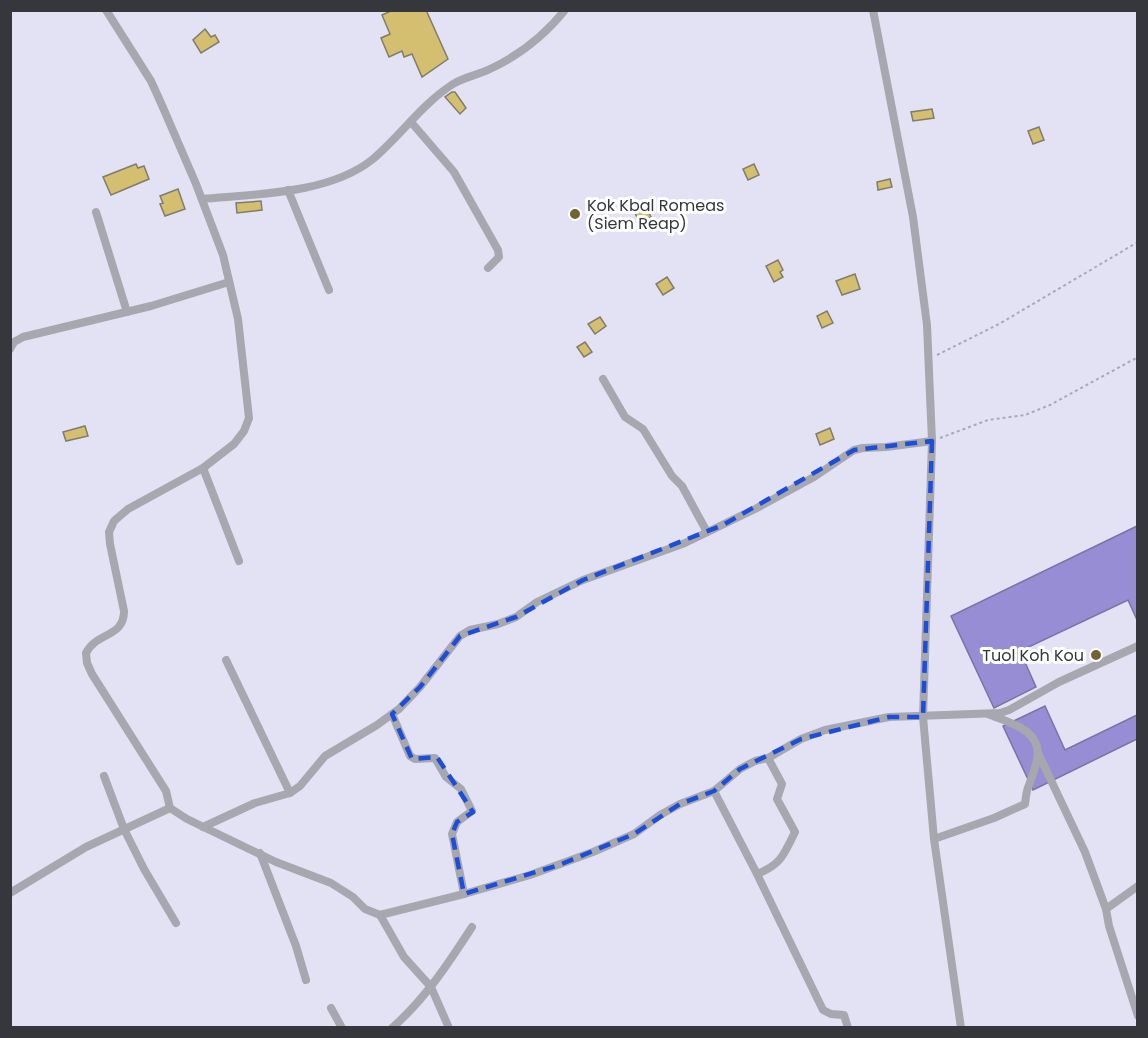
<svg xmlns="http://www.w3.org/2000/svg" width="1148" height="1038" viewBox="0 0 1148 1038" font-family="Poppins,sans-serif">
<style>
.water{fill:#968dd4;stroke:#7973a7;stroke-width:1.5}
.building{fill:#d4be6f;stroke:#817c6c;stroke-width:1.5}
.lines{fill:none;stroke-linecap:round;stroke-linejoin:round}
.path{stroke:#a9a8b7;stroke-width:2;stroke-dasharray:3 3;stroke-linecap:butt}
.street{stroke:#a7a7af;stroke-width:8}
.marked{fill:none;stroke:#1d4ed8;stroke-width:4.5;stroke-dasharray:12 8;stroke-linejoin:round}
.poi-dot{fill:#736533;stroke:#fff;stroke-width:2}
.labels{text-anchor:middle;stroke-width:6;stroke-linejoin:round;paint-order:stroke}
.poi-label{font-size:16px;fill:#36363d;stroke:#fff;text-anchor:start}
</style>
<rect width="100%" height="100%" fill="#e3e1f4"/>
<!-- water -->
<g class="water">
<path d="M1137 526V620L1128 600 1020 651 1036 687 994 708 951 616Z"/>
<path d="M1045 706 1065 750 1137 715V739L1033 790 1003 726Z"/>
</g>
<!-- building -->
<g class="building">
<path d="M393 10H426L448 59 422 77 412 54 404 57 402 51 389 57 381 38 390 34 382 15Z"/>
<path d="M205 29 211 37 215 35 219 42 201 53 193 40Z"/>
<path d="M452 92H455L466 108 460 114 445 97Z"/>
<path d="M932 109 934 118 913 121 911 112Z"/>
<path d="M1039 127 1044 140 1033 144 1028 131Z"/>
<path d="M136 164 138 168 144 166 149 179 111 195 103 177Z"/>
<path d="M754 164 759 175 748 180 743 169Z"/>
<path d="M890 179 892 187 878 190 877 182Z"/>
<path d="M178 189 185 209 165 216 160 204 163 203 160 196Z"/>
<path d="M261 201 262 210 237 213 236 203Z"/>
<path d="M644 204 651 217 640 223 633 209Z"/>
<path d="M778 260 783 270 780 272 783 277 774 282 766 266Z"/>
<path d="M855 274 860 289 842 295 836 281Z"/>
<path d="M667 277 674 288 663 295 656 284Z"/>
<path d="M827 311 833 323 822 328 817 316Z"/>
<path d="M600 317 606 326 595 334 588 324Z"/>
<path d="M585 342 592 352 584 357 577 347Z"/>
<path d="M85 426 88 436 66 441 63 432Z"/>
<path d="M830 428 834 439 820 445 816 434Z"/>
</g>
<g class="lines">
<!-- path -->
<g class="path">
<path d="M937 355 999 324 1138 242"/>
<path d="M940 438 988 420 1025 415 1050 405 1138 357"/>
</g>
<!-- street -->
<g class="street">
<path d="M106 10 151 81 161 103 196 184 223 255 238 319 249 418 244 431 234 444 203 468 128 509 114 521 109 532 110 544 124 611C124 638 96 632 86 653L87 663 92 674 166 791 170 808 187 819 276 862 331 883 353 897 365 909 380 915 464 894 530 875 593 852 634 834 660 815 680 804 714 791 740 769 755 761 768 758 801 739 825 730 889 717 1000 713 1009 710 1059 682 1138 646"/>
<path d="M873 10 913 217 927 325 932 441 923 717 934 839 961 1028"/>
<path d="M411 122 454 172 498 250 499 257 488 268"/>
<path d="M288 190 329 290"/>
<path d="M202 199C256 194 330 194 373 159 401 135 422 104 453 84 464 77 478 75 490 69 520 55 544 36 565 10"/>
<path d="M96 212 127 312"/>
<path d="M10 349 14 342 23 337 151 306 229 282"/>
<path d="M603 379 625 417 643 429 672 476 682 486 707 532"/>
<path d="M203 468 239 561"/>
<path d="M226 660 290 793"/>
<path d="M392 714 410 756 415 759 435 758 446 777 461 789 472 811 457 822 452 834 464 894"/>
<path d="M1038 753 1085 852 1106 909"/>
<path d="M768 758 782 784 777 799 795 832C784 854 782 864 757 874L823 1010 831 1014 844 1015 848 1028"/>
<path d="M104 776 124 829 144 869 176 923"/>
<path d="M714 791 757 874"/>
<path d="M203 827 255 803 290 793 300 786 325 756 377 725 399 709 420 687 460 636 470 630 498 624 516 617 537 602 583 580 685 543 755 509 814 477 854 450 863 448 886 447 932 441"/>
<path d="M934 839 994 818 1025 804C1026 798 1026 791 1029 785 1035 767 1046 747 1027 732 1017 724 1000 719 988 714"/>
<path d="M260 853 296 946 306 980"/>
<path d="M1138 886 1106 909 1109 926 1138 1016"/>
<path d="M10 893 86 847 170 808"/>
<path d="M380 915 404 957 431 987 449 1028"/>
<path d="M331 1008 342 1028"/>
<path d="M392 1028C425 999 448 964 472 927"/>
</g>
</g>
<!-- marked area -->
<path class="marked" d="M932 441 923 717H889L801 739 740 769 714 791 680 804 634 834 559 865 464 894 452 834 457 822 473 812 437 757 412 759 392 714 420 687 460 636 516 617 583 580 723 525 854 450Z"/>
<!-- markers -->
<g class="poi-dot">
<circle cx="575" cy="214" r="6"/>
<circle cx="1096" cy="655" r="6"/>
</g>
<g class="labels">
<!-- poi labels -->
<g class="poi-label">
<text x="587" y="211">Kok Kbal Romeas<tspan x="587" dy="18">(Siem Reap)</tspan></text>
<text x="1084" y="661" text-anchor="end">Tuol Koh Kou</text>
</g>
</g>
<!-- border -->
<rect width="1148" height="1038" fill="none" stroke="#36363d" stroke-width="24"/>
</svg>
